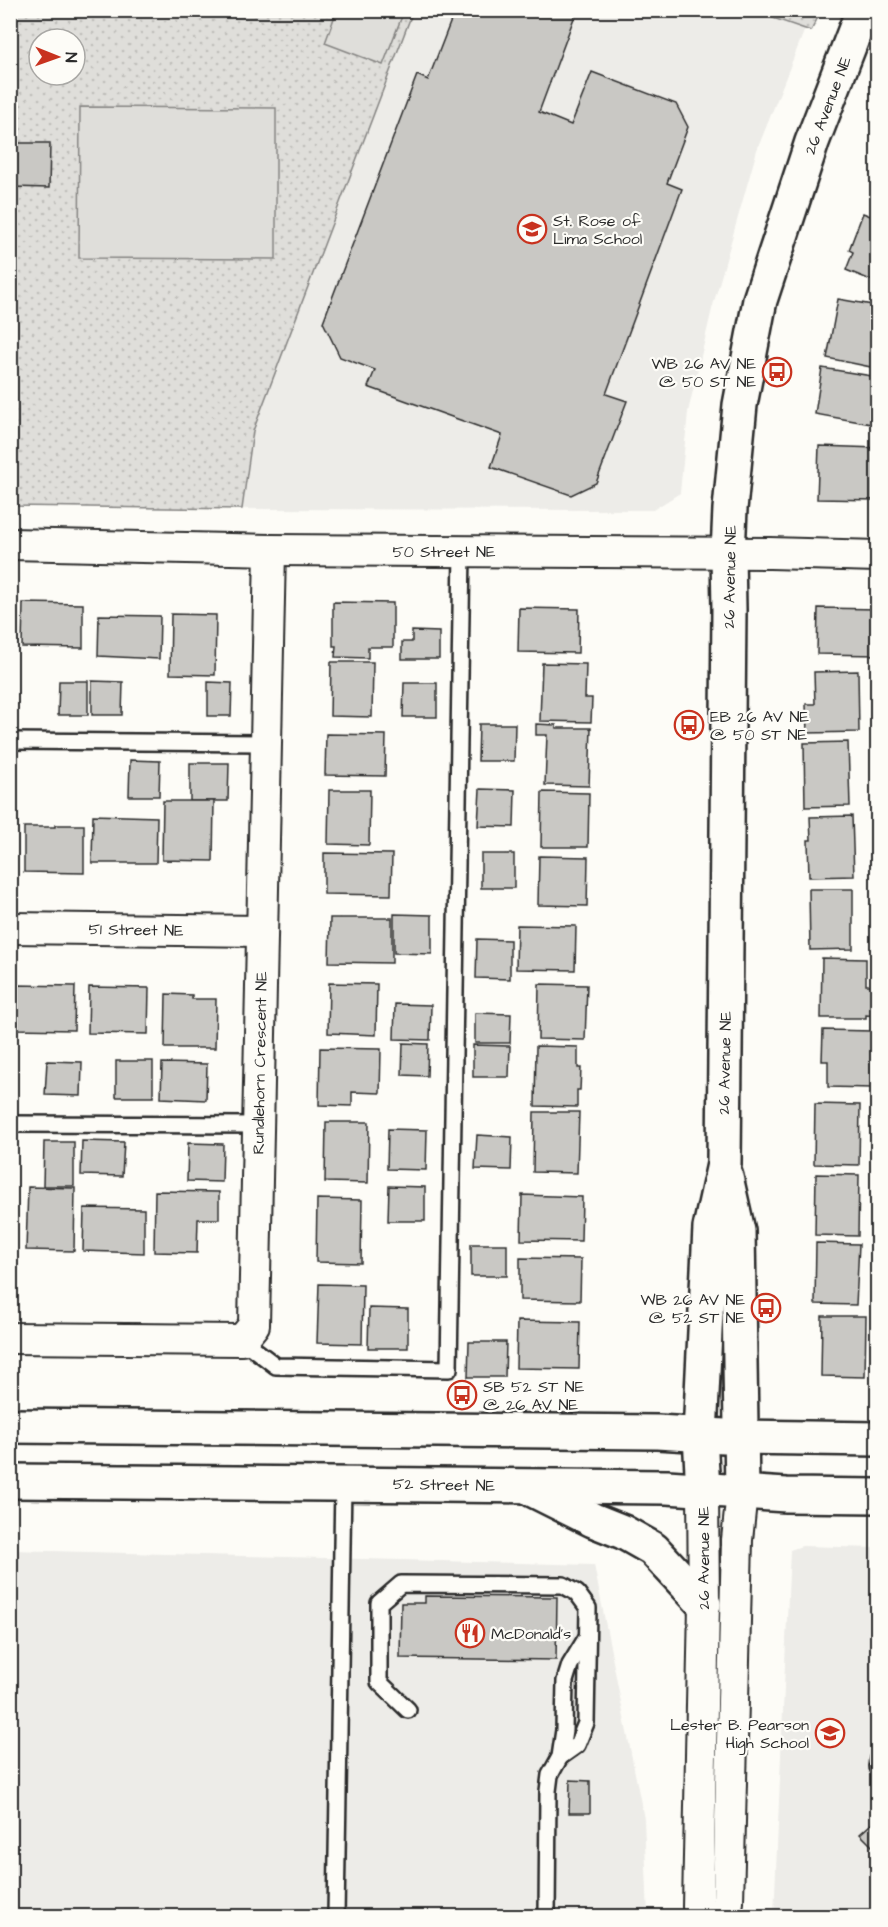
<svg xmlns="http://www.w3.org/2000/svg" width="888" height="1927" viewBox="0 0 888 1927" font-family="'Architects Daughter',sans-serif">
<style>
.built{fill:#edece8}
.park{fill:url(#park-dots);stroke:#858482;stroke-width:1.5;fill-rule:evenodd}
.pitch{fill:#dfdeda;stroke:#858482;stroke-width:1.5}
.building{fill:#c9c8c4;stroke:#2b2b2b;stroke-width:1.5}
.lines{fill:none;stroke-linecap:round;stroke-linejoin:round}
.service-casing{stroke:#2b2b2b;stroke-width:20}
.minor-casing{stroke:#2b2b2b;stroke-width:34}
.tertiary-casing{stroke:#2b2b2b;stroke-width:38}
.secondary-casing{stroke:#2b2b2b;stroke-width:38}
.service{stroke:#fdfcf7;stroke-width:15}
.minor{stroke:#fdfcf7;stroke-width:30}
.tertiary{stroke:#fdfcf7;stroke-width:33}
.secondary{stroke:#fdfcf7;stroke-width:33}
.labels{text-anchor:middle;stroke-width:4.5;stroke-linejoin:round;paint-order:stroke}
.street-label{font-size:16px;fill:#2b2b2b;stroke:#fdfcf7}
.poi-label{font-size:16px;fill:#2b2b2b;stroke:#fdfcf7;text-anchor:start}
</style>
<defs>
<pattern id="park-dots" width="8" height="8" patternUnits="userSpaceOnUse" patternTransform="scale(1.5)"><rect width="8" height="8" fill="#dfdeda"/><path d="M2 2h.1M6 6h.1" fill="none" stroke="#c0bfbb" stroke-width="1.8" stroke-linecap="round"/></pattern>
</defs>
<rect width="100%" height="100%" fill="#fdfcf7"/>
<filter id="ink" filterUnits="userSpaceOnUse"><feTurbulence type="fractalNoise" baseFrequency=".0167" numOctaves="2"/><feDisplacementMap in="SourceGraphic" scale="12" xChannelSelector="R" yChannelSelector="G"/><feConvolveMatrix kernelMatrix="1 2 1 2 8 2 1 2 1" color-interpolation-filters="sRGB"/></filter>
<g filter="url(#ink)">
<!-- built -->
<g class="built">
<path d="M413 11H753L805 29 757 150 712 309 688 412 680 493 653 510 242 509 253 431Z"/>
<path d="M802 1546 877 1548V1916H774L790 1550Z"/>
<path d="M11 1550 594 1565 644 1819 648 1916H11Z"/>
</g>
<!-- park -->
<g class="park">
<path d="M11 11H413L253 431 242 509 11 506ZM39 39H75V75H39Z"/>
<path d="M753 11 821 10V11L811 31Z"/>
</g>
<!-- pitch -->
<g class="pitch">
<path d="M337 10 404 11 383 65 325 43Z"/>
<path d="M80 107 276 108V259L79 258Z"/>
</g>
<!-- building -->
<g class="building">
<path d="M455 10H577L539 112 571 125 592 72 676 104 688 127 667 183 682 189 606 394 627 401 596 483 571 495 491 467 502 435 368 387 375 370 340 357 323 322 417 75 428 80Z"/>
<path d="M13 143H50L49 188 13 187Z"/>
<path d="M863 213 878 219V283L846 270 853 252 849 250Z"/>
<path d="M10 218H16L15 264H10Z"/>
<path d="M10 274H16L13 371H10Z"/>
<path d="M838 299 878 306V333L871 367 827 358Z"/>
<path d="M822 368 878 377 877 425 815 414Z"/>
<path d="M819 446 878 448V500L817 499Z"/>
<path d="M333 602 393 603V647H368V658L335 657 336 646H333Z"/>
<path d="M10 603 14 604 13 648H10Z"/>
<path d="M23 603 83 604V648L22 647Z"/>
<path d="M519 608 579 609 578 653 518 652Z"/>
<path d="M818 608 878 609V655L817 654Z"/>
<path d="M171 614 216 615 215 675 170 674Z"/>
<path d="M99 615 160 616 159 659 98 656Z"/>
<path d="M412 631 439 632V659H402V642H412Z"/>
<path d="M331 662H373L372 717 330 716Z"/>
<path d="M542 663 586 664 585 698H592L591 722 540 721Z"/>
<path d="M858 671 859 732 807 733 806 704H815L814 672Z"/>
<path d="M59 681H88V715H58Z"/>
<path d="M92 681 123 682 122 715H92Z"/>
<path d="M208 682 232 683 231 716H208Z"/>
<path d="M404 683H437V717H403Z"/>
<path d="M479 724H515L514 761H478Z"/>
<path d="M536 724 556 725V728H591L589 786 545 785 547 735H536Z"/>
<path d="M326 734 386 735 385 776 325 775Z"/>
<path d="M848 742 850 806 805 807 804 743Z"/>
<path d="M130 760 160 761 159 796H129Z"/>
<path d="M190 763H229L228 801H190Z"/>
<path d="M480 789 515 790 514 827 478 826Z"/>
<path d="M329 790H370L369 845 328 844Z"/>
<path d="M542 792 589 793 588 847H541Z"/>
<path d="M163 801H214L213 861 162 860Z"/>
<path d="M93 815 157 817 156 863H92Z"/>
<path d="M852 816 854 876 809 877 808 840H811L810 817Z"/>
<rect x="10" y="825" width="3" height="37"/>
<path d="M55 825H84V873L24 872V827H55Z"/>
<path d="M324 853 392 854 391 895 324 894Z"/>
<rect x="481" y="854" width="33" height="34"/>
<path d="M539 856 588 857 587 906 538 905Z"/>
<path d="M809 889H853V949L810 950Z"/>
<path d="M394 914 432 915V954L394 953Z"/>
<path d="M330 918H392V963L329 962Z"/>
<path d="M517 925 576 926 575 970 516 969Z"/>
<path d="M477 939 510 940V979L476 978Z"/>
<path d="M822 958 866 959V985H878V1016L866 1015V1018H821Z"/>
<path d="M329 983 377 984 376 1035 328 1033Z"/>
<path d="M539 984 587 985 585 1040 538 1039Z"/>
<path d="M15 985 75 986 74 1030 14 1029Z"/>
<path d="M89 987 149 988 148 1034 88 1033Z"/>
<path d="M166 994 192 995V999H216L215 1048H165Z"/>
<path d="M395 1004 431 1005 430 1040 394 1039Z"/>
<path d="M475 1013 511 1014 510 1043H475Z"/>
<path d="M823 1030 873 1031 872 1088 828 1087V1061H822Z"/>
<path d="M403 1043 428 1044 427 1076 402 1075Z"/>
<path d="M473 1045 510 1046 509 1077H473Z"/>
<path d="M536 1046 578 1047V1068H581L580 1090H577V1107L535 1106Z"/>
<path d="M320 1048 381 1049 380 1093 352 1092V1106L319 1105Z"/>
<path d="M47 1061 82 1062 81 1096 45 1095Z"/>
<rect x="116" y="1061" width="37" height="36"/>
<path d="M162 1063 207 1064 206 1100 161 1098Z"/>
<path d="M815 1104 860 1105 859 1165 814 1164Z"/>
<path d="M534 1112H579L577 1173 533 1172Z"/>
<path d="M326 1122H369L368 1183 325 1182Z"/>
<path d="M388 1129 427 1130 426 1170 387 1169Z"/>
<path d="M477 1135 512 1137 511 1170 475 1169Z"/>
<path d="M82 1141 124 1142 122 1176 81 1175Z"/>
<path d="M44 1142H74V1186H43Z"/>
<path d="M188 1143 223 1144 222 1182 187 1181Z"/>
<path d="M816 1174 859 1175 858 1236 815 1235Z"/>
<path d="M389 1186 425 1187V1221H388Z"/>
<path d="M28 1187 75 1188 74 1251 26 1250Z"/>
<path d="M155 1191 219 1192V1219H198L197 1253 154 1252Z"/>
<path d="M522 1195 582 1197 581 1241 521 1240Z"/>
<path d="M317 1199 362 1200 361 1263 316 1262Z"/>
<path d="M84 1208 144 1209V1253L83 1251Z"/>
<path d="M816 1243 859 1244 856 1305 815 1304Z"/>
<rect x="471" y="1244" width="36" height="32"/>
<path d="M520 1258 581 1259 580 1301 520 1300Z"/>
<path d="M319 1284 363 1285 362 1344 317 1343Z"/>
<path d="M369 1308 408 1309V1348H368Z"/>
<path d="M822 1316H866L865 1377 821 1376Z"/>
<path d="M517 1321 580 1322 579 1369 516 1368Z"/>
<path d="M469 1342H506L505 1377H468Z"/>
<path d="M425 1596 557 1597 556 1660 400 1658 401 1603H425Z"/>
<path d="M570 1780 590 1781V1813H569Z"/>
<path d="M878 1818V1852L860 1834Z"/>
</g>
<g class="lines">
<!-- service casing -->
<g class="service-casing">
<g id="service">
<path d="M10 741 266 743"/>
<path d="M10 1124 258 1125"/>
<path d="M242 1340 276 1366 449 1369 462 551"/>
<path d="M408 1710 379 1682V1603L401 1584 563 1585 577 1593 588 1608 586 1723 577 1745 560 1757"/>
<path d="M877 1767 878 1758"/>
<path d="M336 1916 343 1484"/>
<path d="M547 1916 548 1791 550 1775 560 1757 564 1730 565 1681 570 1665 587 1637"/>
</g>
</g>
<!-- minor casing -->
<g class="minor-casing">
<g id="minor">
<path d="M10 544 270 550 770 553 878 556"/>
<path d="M10 928 262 931"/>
<path d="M10 1338 242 1340 254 1325 270 550"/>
<path d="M702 1916 698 1907 704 1604 703 1491"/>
<path d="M725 1916 728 1902 737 1540 742 1492"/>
</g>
</g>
<!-- tertiary casing -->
<g class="tertiary-casing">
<g id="tertiary">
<path d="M726 1177 738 1231 742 1492"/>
<path d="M703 1491 700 1435 710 1228 724 1164 729 610 728 553 730 509 740 405 760 300 812 142 863 10"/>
</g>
</g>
<!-- secondary casing -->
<g class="secondary-casing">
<g id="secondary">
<path d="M10 1426 657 1432 741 1437 878 1439"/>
<path d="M10 1481 667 1487 786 1495 878 1496"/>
<path d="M533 1490 593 1520 623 1532 653 1549 704 1604"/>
</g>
</g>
<!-- service -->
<use href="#service" class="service"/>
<!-- minor -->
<use href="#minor" class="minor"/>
<!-- tertiary -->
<use href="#tertiary" class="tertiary"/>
<!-- secondary -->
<use href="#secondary" class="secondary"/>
</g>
</g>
<!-- icons -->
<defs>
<g id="school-ring" transform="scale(1.5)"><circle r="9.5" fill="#fdfcf7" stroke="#c8321e" stroke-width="1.5"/><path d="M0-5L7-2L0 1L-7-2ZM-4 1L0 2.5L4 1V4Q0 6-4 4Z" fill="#c8321e"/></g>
<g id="bus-ring" transform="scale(1.5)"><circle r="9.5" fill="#fdfcf7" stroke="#c8321e" stroke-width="1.5"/><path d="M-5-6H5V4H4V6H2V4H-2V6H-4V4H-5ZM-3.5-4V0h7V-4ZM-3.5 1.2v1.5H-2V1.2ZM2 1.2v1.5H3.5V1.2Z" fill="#c8321e"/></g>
<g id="restaurant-ring" transform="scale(1.5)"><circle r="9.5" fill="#fdfcf7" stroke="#c8321e" stroke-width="1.5"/><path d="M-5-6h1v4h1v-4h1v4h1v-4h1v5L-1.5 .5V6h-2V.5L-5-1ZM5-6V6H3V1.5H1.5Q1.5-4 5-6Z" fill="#c8321e"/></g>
</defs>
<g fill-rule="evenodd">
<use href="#school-ring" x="532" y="229"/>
<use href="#bus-ring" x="777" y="372"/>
<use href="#bus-ring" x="689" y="725"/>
<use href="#bus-ring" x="766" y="1308"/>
<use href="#bus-ring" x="462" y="1395"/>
<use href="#restaurant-ring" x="470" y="1633"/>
<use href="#school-ring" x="830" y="1733"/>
</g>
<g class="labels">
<!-- street labels -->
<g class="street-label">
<text transform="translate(827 105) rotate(-69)" y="6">26 Avenue NE</text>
<text x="444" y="557">50 Street NE</text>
<text transform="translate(729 577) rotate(-89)" y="6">26 Avenue NE</text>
<text transform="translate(136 929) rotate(1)" y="6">51 Street NE</text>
<text transform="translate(259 1063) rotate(-89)" y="6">Rundlehorn Crescent NE</text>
<text transform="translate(724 1063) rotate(-89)" y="6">26 Avenue NE</text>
<text transform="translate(444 1484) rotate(1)" y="6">52 Street NE</text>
<text transform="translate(703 1558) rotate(-90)" y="6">26 Avenue NE</text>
</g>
<!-- poi labels -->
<g class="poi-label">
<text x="553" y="226">St. Rose of<tspan x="553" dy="18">Lima School</tspan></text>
<text x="756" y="369" text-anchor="end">WB 26 AV NE<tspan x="756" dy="18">@ 50 ST NE</tspan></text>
<text x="710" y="722">EB 26 AV NE<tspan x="710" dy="18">@ 50 ST NE</tspan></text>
<text x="745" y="1305" text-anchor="end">WB 26 AV NE<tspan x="745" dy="18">@ 52 ST NE</tspan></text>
<text x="483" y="1392">SB 52 ST NE<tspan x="483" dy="18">@ 26 AV NE</tspan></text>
<text x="491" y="1639">McDonald's</text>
<text x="809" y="1730" text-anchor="end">Lester B. Pearson<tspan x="809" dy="18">High School</tspan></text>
</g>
</g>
<!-- margin -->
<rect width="888" height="1927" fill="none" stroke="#fdfcf7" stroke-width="36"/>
<rect x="18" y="18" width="852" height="1891" fill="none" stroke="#2b2b2b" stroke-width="2" filter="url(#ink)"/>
<!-- north arrow -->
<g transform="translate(57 57) rotate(91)"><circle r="28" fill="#fdfcf7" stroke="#a9a8a5" stroke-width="1.5"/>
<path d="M0-4.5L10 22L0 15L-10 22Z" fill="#c8321e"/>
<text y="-9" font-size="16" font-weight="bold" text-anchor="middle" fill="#2b2b2b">N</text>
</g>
</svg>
